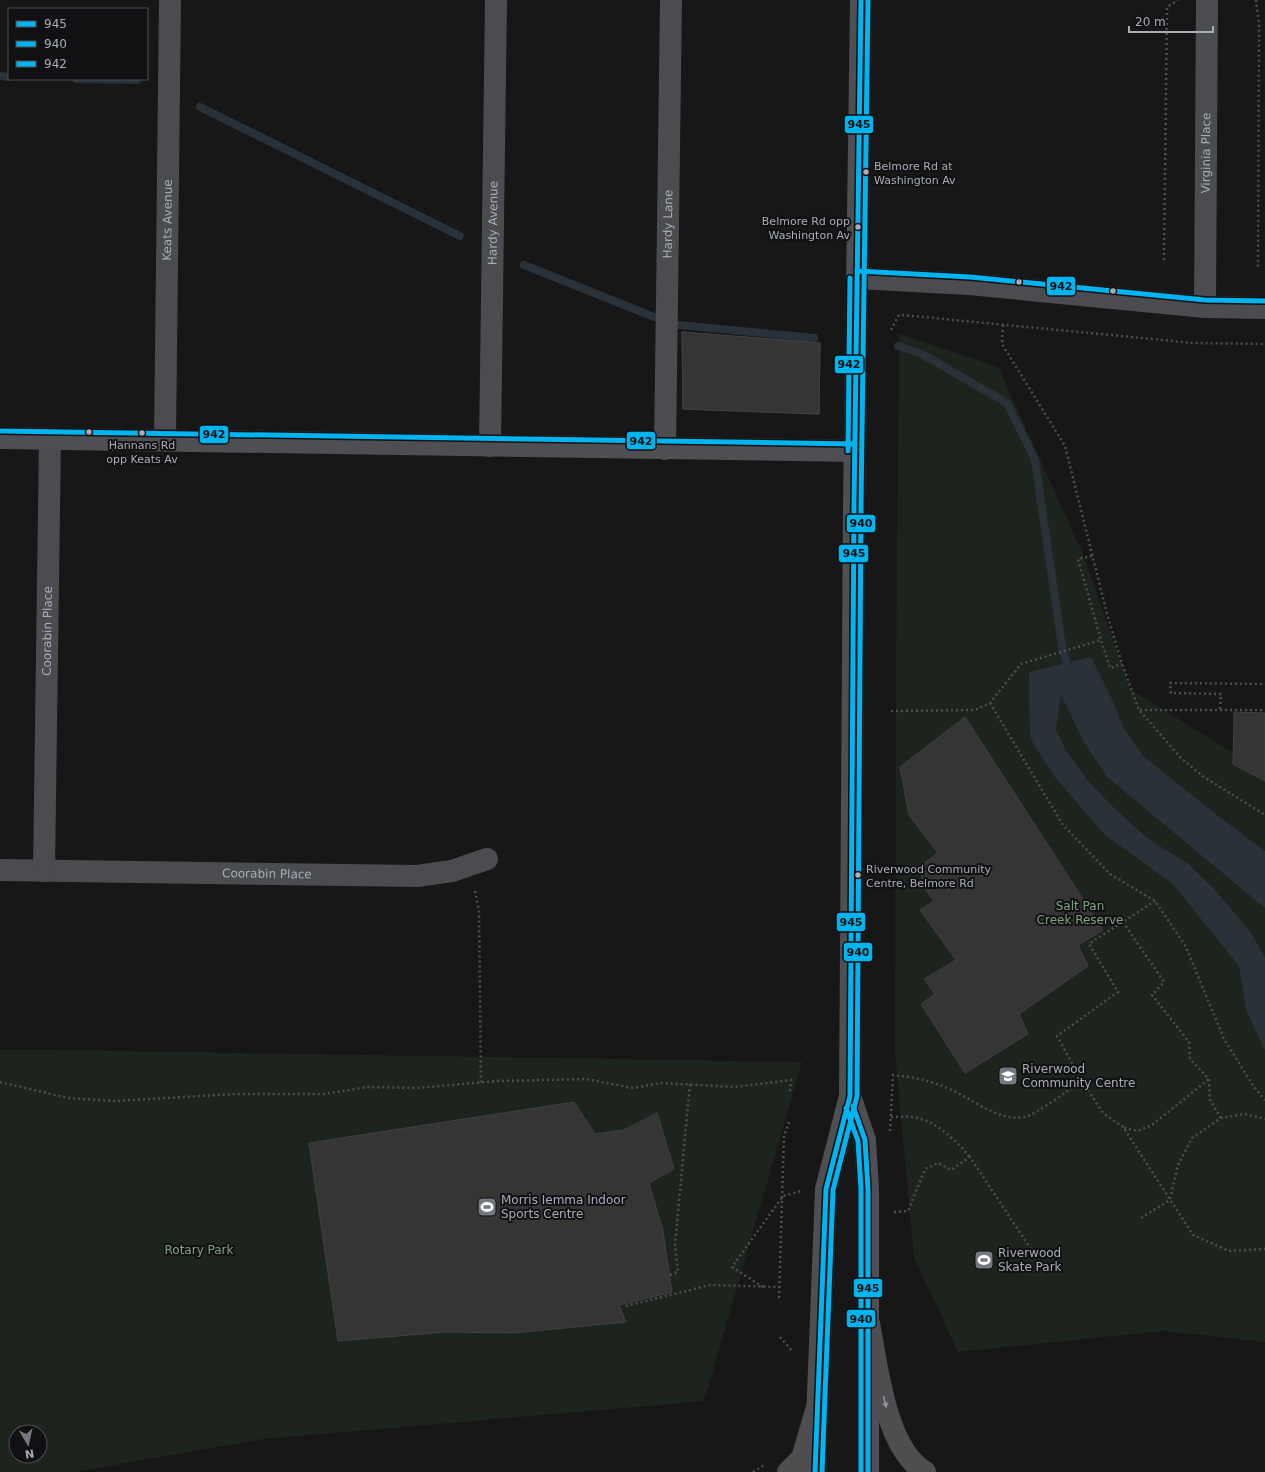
<svg xmlns="http://www.w3.org/2000/svg" width="1265" height="1472" viewBox="0 0 1265 1472" font-family="'DejaVu Sans',sans-serif">
<style>
.green{fill:#1d241e;fill-rule:evenodd}
.water{fill:#2a3239}
.lines{fill:none;stroke-linecap:round;stroke-linejoin:round}
.stream{stroke:#2a3239;stroke-width:8}
.building{fill:#353536;stroke:#3f4043}
.path{stroke:#4d4e52;stroke-width:2.5;stroke-dasharray:2 3;stroke-linecap:butt}
.minor{stroke:#4b4c50;stroke-width:22}
.major{stroke:#4d4f52;stroke-width:22}
.highway{stroke:#4e4e51;stroke-width:22}
.bus-1-casing{stroke:#111113;stroke-width:8}
.bus-2-casing{stroke:#111113;stroke-width:8}
.bus-3-casing{stroke:#111113;stroke-width:8}
.bus-1{stroke:#00b5ef;stroke-width:5}
.bus-2{stroke:#00b5ef;stroke-width:5}
.bus-3{stroke:#00b5ef;stroke-width:5}
.oneway{fill:#92959e}
.bus-dot{fill:#a8adb8;stroke:#111113;stroke-width:1.5}
.labels{text-anchor:middle;stroke-width:4;stroke-linejoin:round;paint-order:stroke}
.bus-label{font-size:11px;fill:#a8adb8;stroke:#111113;text-anchor:start}
.street-label{font-size:12px;fill:#a8adb8;stroke:#111113}
.park-label{font-size:12px;fill:#7fa381;stroke:#111113}
.poi-label{font-size:12px;fill:#a8adb8;stroke:#111113;text-anchor:start}
.line-badge{stroke:#111113;stroke-width:1.5}
.pale-badge-label{font-size:11px;text-anchor:middle;font-weight:bold;fill:#111}
</style>
<rect width="100%" height="100%" fill="#171717"/>
<!-- green -->
<g class="green">
<path d="M899 334 998 367 1083 554 1130 689 1265 773V1342L1163 1331 958 1352 914 1258 895 1053 896 679Z"/>
<path d="M0 1050H51L802 1062 704 1401 263 1439 74 1472H0ZM16 1432H40V1456H16Z"/>
</g>
<!-- water -->
<path class="water" d="M1091 657 1111 697 1123 727 1143 756 1213 812 1265 851V908L1107 777 1083 740 1061 695 1056 729 1065 749 1088 781 1113 807 1147 838 1188 864 1215 890 1252 934 1265 958V1050L1246 1010 1239 966 1173 884 1105 835 1054 776 1030 738 1029 672Z"/>
<g class="lines">
<!-- stream -->
<g class="stream">
<path d="M0 76 9 77"/>
<path d="M76 79 137 80"/>
<path d="M200 107 460 236"/>
<path d="M524 265 654 317"/>
<path d="M679 325 814 338"/>
<path d="M898 346 920 353 1007 403 1035 460 1062 647 1069 671"/>
</g>
</g>
<!-- building -->
<g class="building">
<path d="M682 332 820 343 819 414 683 409Z"/>
<path d="M682 332 820 343 819 414 683 409Z"/>
<path d="M1234 712 1265 713V781L1233 764Z"/>
<path d="M965 717 1103 930 1078 945 1088 966 1019 1014 1028 1034 965 1073 921 1004 935 994 924 979 956 960 920 910 934 901 922 884V865L938 853 909 815 900 767Z"/>
<path d="M574 1102 595 1134 624 1130 657 1113 674 1169 649 1183 663 1231 672 1292 619 1305 626 1322 514 1333 446 1332 338 1341 309 1143Z"/>
</g>
<g class="lines">
<!-- path -->
<g class="path">
<path d="M1256 0 1259 24 1258 269"/>
<path d="M1164 260 1167 7 1178 0"/>
<path d="M1003 325 1002 344 1065 446 1107 614 1122 664 1139 710 1182 759 1204 777 1265 815"/>
<path d="M891 330 899 315H902L1194 343 1265 344"/>
<path d="M1092 556 1078 559 1101 640"/>
<path d="M990 703 1063 825 1110 874 1155 901 1170 923 1186 947 1224 1039 1254 1087 1265 1100"/>
<path d="M1220 709 1221 694 1171 693 1170 683 1265 684"/>
<path d="M1140 710H1265"/>
<path d="M891 711 975 710 990 703 1021 664 1101 640 1110 668 1122 664"/>
<path d="M475 891 479 911 481 1082"/>
<path d="M1123 922 1164 982 1152 995 1189 1042 1190 1059 1209 1079 1210 1100 1221 1118"/>
<path d="M1082 1081 1057 1036 1118 992 1089 944 1155 901"/>
<path d="M0 1082 68 1098 114 1101 237 1094H323L368 1087 417 1088 497 1081 586 1079 633 1088 661 1083 735 1087 791 1080 790 1092"/>
<path d="M891 1117C898 1117 906 1116 912 1117 936 1120 955 1140 970 1157"/>
<path d="M1124 1128 1138 1131 1152 1125 1209 1079"/>
<path d="M890 1131 893 1075C914 1077 932 1081 952 1090 974 1100 999 1122 1025 1117 1035 1115 1071 1088 1082 1081L1103 1113 1123 1127 1193 1235 1229 1251 1265 1249"/>
<path d="M1170 1199 1178 1165 1192 1138 1221 1118 1245 1114 1265 1119"/>
<path d="M894 1212 908 1211 925 1169 938 1163 951 1170 970 1157 1044 1269"/>
<path d="M1141 1218 1170 1200"/>
<path d="M670 1275 678 1272 675 1245 690 1083"/>
<path d="M763 1287 732 1267 783 1196 801 1191"/>
<path d="M779 1298 784 1136 789 1122"/>
<path d="M626 1306 710 1285 779 1287"/>
<path d="M780 1337 793 1352"/>
<path d="M753 1472 764 1465"/>
</g>
<!-- minor -->
<g class="minor">
<path d="M857 278 969 284 1205 307 1265 308"/>
<path id="s1" d="M1205 307 1207 0"/>
<path id="s2" d="M165 440 170 0"/>
<path id="s3" d="M490 446 496 0"/>
<path id="s4" d="M665 449 671 0"/>
<path id="s5" d="M0 870 417 876 452 871 487 859"/>
<path id="s6" d="M44 871 50 439"/>
</g>
<!-- major -->
<g class="major">
<path d="M0 438 855 451"/>
<path d="M850 1096 865 1140 868 1189V1472"/>
<path d="M815 1472 826 1189 850 1096 854 504 861 0"/>
</g>
<!-- highway -->
<g class="highway">
<path d="M869 1323C877 1365 885 1448 925 1472"/>
<path d="M788 1472 802 1458 818 1404"/>
</g>
<!-- bus-1 casing -->
<g class="bus-1-casing">
<g id="bus-1">
<path d="M853 1106 865 1140 868 1189V1472"/>
<path d="M815 1472 826 1189 850 1096 854 504 861 0"/>
</g>
</g>
<!-- bus-2 casing -->
<g class="bus-2-casing">
<g id="bus-2">
<path d="M846 1108 858 1141 861 1189V1472"/>
<path d="M822 1472 833 1190 857 1096 861 504 868 0"/>
</g>
</g>
<!-- bus-3 casing -->
<g class="bus-3-casing">
<g id="bus-3">
<path d="M857 271 970 277 1205 300 1265 301"/>
<path d="M0 431 855 444"/>
<path d="M848 451 850 278"/>
</g>
</g>
<!-- bus-1 -->
<use href="#bus-1" class="bus-1"/>
<!-- bus-2 -->
<use href="#bus-2" class="bus-2"/>
<!-- bus-3 -->
<use href="#bus-3" class="bus-3"/>
</g>
<!-- one-way arrows -->
<defs><path id="oneway-solid" d="M-6-.8H1V-3.2L6.5 0L1 3.2V.8H-6Z"/></defs>
<use class="oneway" href="#oneway-solid" transform="translate(885 1402) rotate(76)"/>
<!-- icons -->
<defs>
<g id="school-square" transform="scale(1)"><rect x="-9" y="-9" width="18" height="18" rx="4" fill="#757880" stroke="#111113"/><path d="M0-5L7-2L0 1L-7-2ZM-4 1L0 2.5L4 1V4Q0 6-4 4Z" fill="#fff"/></g>
<g id="stadium-square" transform="scale(1)"><rect x="-9" y="-9" width="18" height="18" rx="4" fill="#757880" stroke="#111113"/><path d="M0-5a6.5 5 0 1 0 0 10a6.5 5 0 1 0 0-10ZM-3.5-1.8h7v3.6h-7Z" fill="#fff"/></g>
</defs>
<g fill-rule="evenodd">
<use href="#school-square" x="1008" y="1076"/>
<use href="#stadium-square" x="487" y="1207"/>
<use href="#stadium-square" x="984" y="1260"/>
</g>
<!-- markers -->
<g class="bus-dot">
<circle cx="866" cy="172" r="3.5"/>
<circle cx="858" cy="227" r="3.5"/>
<circle cx="1019" cy="282" r="3.5"/>
<circle cx="1113" cy="291" r="3.5"/>
<circle cx="89" cy="432" r="3.5"/>
<circle cx="142" cy="433" r="3.5"/>
<circle cx="858" cy="875" r="3.5"/>
</g>
<g class="labels">
<!-- bus labels -->
<g class="bus-label">
<text x="874" y="170">Belmore Rd at<tspan x="874" dy="14">Washington Av</tspan></text>
<text x="850" y="225" text-anchor="end">Belmore Rd opp<tspan x="850" dy="14">Washington Av</tspan></text>
<text x="142" y="449" text-anchor="middle">Hannans Rd<tspan x="142" dy="14">opp Keats Av</tspan></text>
<text x="866" y="873">Riverwood Community<tspan x="866" dy="14">Centre, Belmore Rd</tspan></text>
</g>
<!-- street labels -->
<g class="street-label">
<text dy="4" stroke="none"><textPath href="#s1" startOffset="154">Virginia Place</textPath></text>
<text dy="4" stroke="none"><textPath href="#s2" startOffset="220">Keats Avenue</textPath></text>
<text dy="4" stroke="none"><textPath href="#s3" startOffset="223">Hardy Avenue</textPath></text>
<text dy="4" stroke="none"><textPath href="#s4" startOffset="225">Hardy Lane</textPath></text>
<text dy="4" stroke="none"><textPath href="#s6" startOffset="240">Coorabin Place</textPath></text>
<text dy="4" stroke="none"><textPath href="#s5" startOffset="267">Coorabin Place</textPath></text>
</g>
<!-- park labels -->
<g class="park-label">
<text x="1080" y="910">Salt Pan<tspan x="1080" dy="14">Creek Reserve</tspan></text>
<text x="199" y="1254">Rotary Park</text>
</g>
<!-- poi labels -->
<g class="poi-label">
<text x="1022" y="1073">Riverwood<tspan x="1022" dy="14">Community Centre</tspan></text>
<text x="501" y="1204">Morris Iemma Indoor<tspan x="501" dy="14">Sports Centre</tspan></text>
<text x="998" y="1257">Riverwood<tspan x="998" dy="14">Skate Park</tspan></text>
</g>
</g>
<g class="line-badge">
<rect x="844" y="115" width="30" height="19" rx="4" fill="#00b5ef"/>
<rect x="1046" y="276" width="30" height="20" rx="4" fill="#00b5ef"/>
<rect x="834" y="355" width="30" height="19" rx="4" fill="#00b5ef"/>
<rect x="199" y="425" width="30" height="19" rx="4" fill="#00b5ef"/>
<rect x="626" y="431" width="30" height="19" rx="4" fill="#00b5ef"/>
<rect x="846" y="514" width="30" height="19" rx="4" fill="#00b5ef"/>
<rect x="838" y="544" width="31" height="19" rx="4" fill="#00b5ef"/>
<rect x="836" y="912" width="30" height="20" rx="4" fill="#00b5ef"/>
<rect x="843" y="942" width="30" height="20" rx="4" fill="#00b5ef"/>
<rect x="853" y="1278" width="30" height="20" rx="4" fill="#00b5ef"/>
<rect x="846" y="1309" width="30" height="19" rx="4" fill="#00b5ef"/>
</g>
<g class="pale-badge-label">
<text x="859" y="128">945</text>
<text x="1061" y="290">942</text>
<text x="849" y="368">942</text>
<text x="214" y="438">942</text>
<text x="641" y="445">942</text>
<text x="861" y="527">940</text>
<text x="854" y="557">945</text>
<text x="851" y="926">945</text>
<text x="858" y="956">940</text>
<text x="868" y="1292">945</text>
<text x="861" y="1323">940</text>
</g>
<!-- legend -->
<rect x="8" y="8" width="140" height="72" fill="#111113" stroke="#4d4f55"/>
<rect x="16" y="21" width="20" height="6" fill="#00b5ef" stroke="#4d4f55"/>
<text x="44" y="28" font-size="12" fill="#a8adb8">945</text>
<rect x="16" y="41" width="20" height="6" fill="#00b5ef" stroke="#4d4f55"/>
<text x="44" y="48" font-size="12" fill="#a8adb8">940</text>
<rect x="16" y="61" width="20" height="6" fill="#00b5ef" stroke="#4d4f55"/>
<text x="44" y="68" font-size="12" fill="#a8adb8">942</text>
<!-- north arrow -->
<g transform="translate(28 1444) rotate(171)"><circle r="19" fill="#111113" stroke="#4d4f55"/>
<path d="M0-3L7 15L0 10L-7 15Z" fill="#757880"/>
<text y="-6" font-size="11" font-weight="bold" text-anchor="middle" fill="#a8adb8">N</text>
</g>
<!-- scale -->
<path d="M1129 26v6h84v-6" fill="none" stroke="#a8adb8" stroke-width="2"/>
<text x="1135" y="26" font-size="12" fill="#a8adb8" stroke="#111113" stroke-width="3" paint-order="stroke">20 m</text>
</svg>
